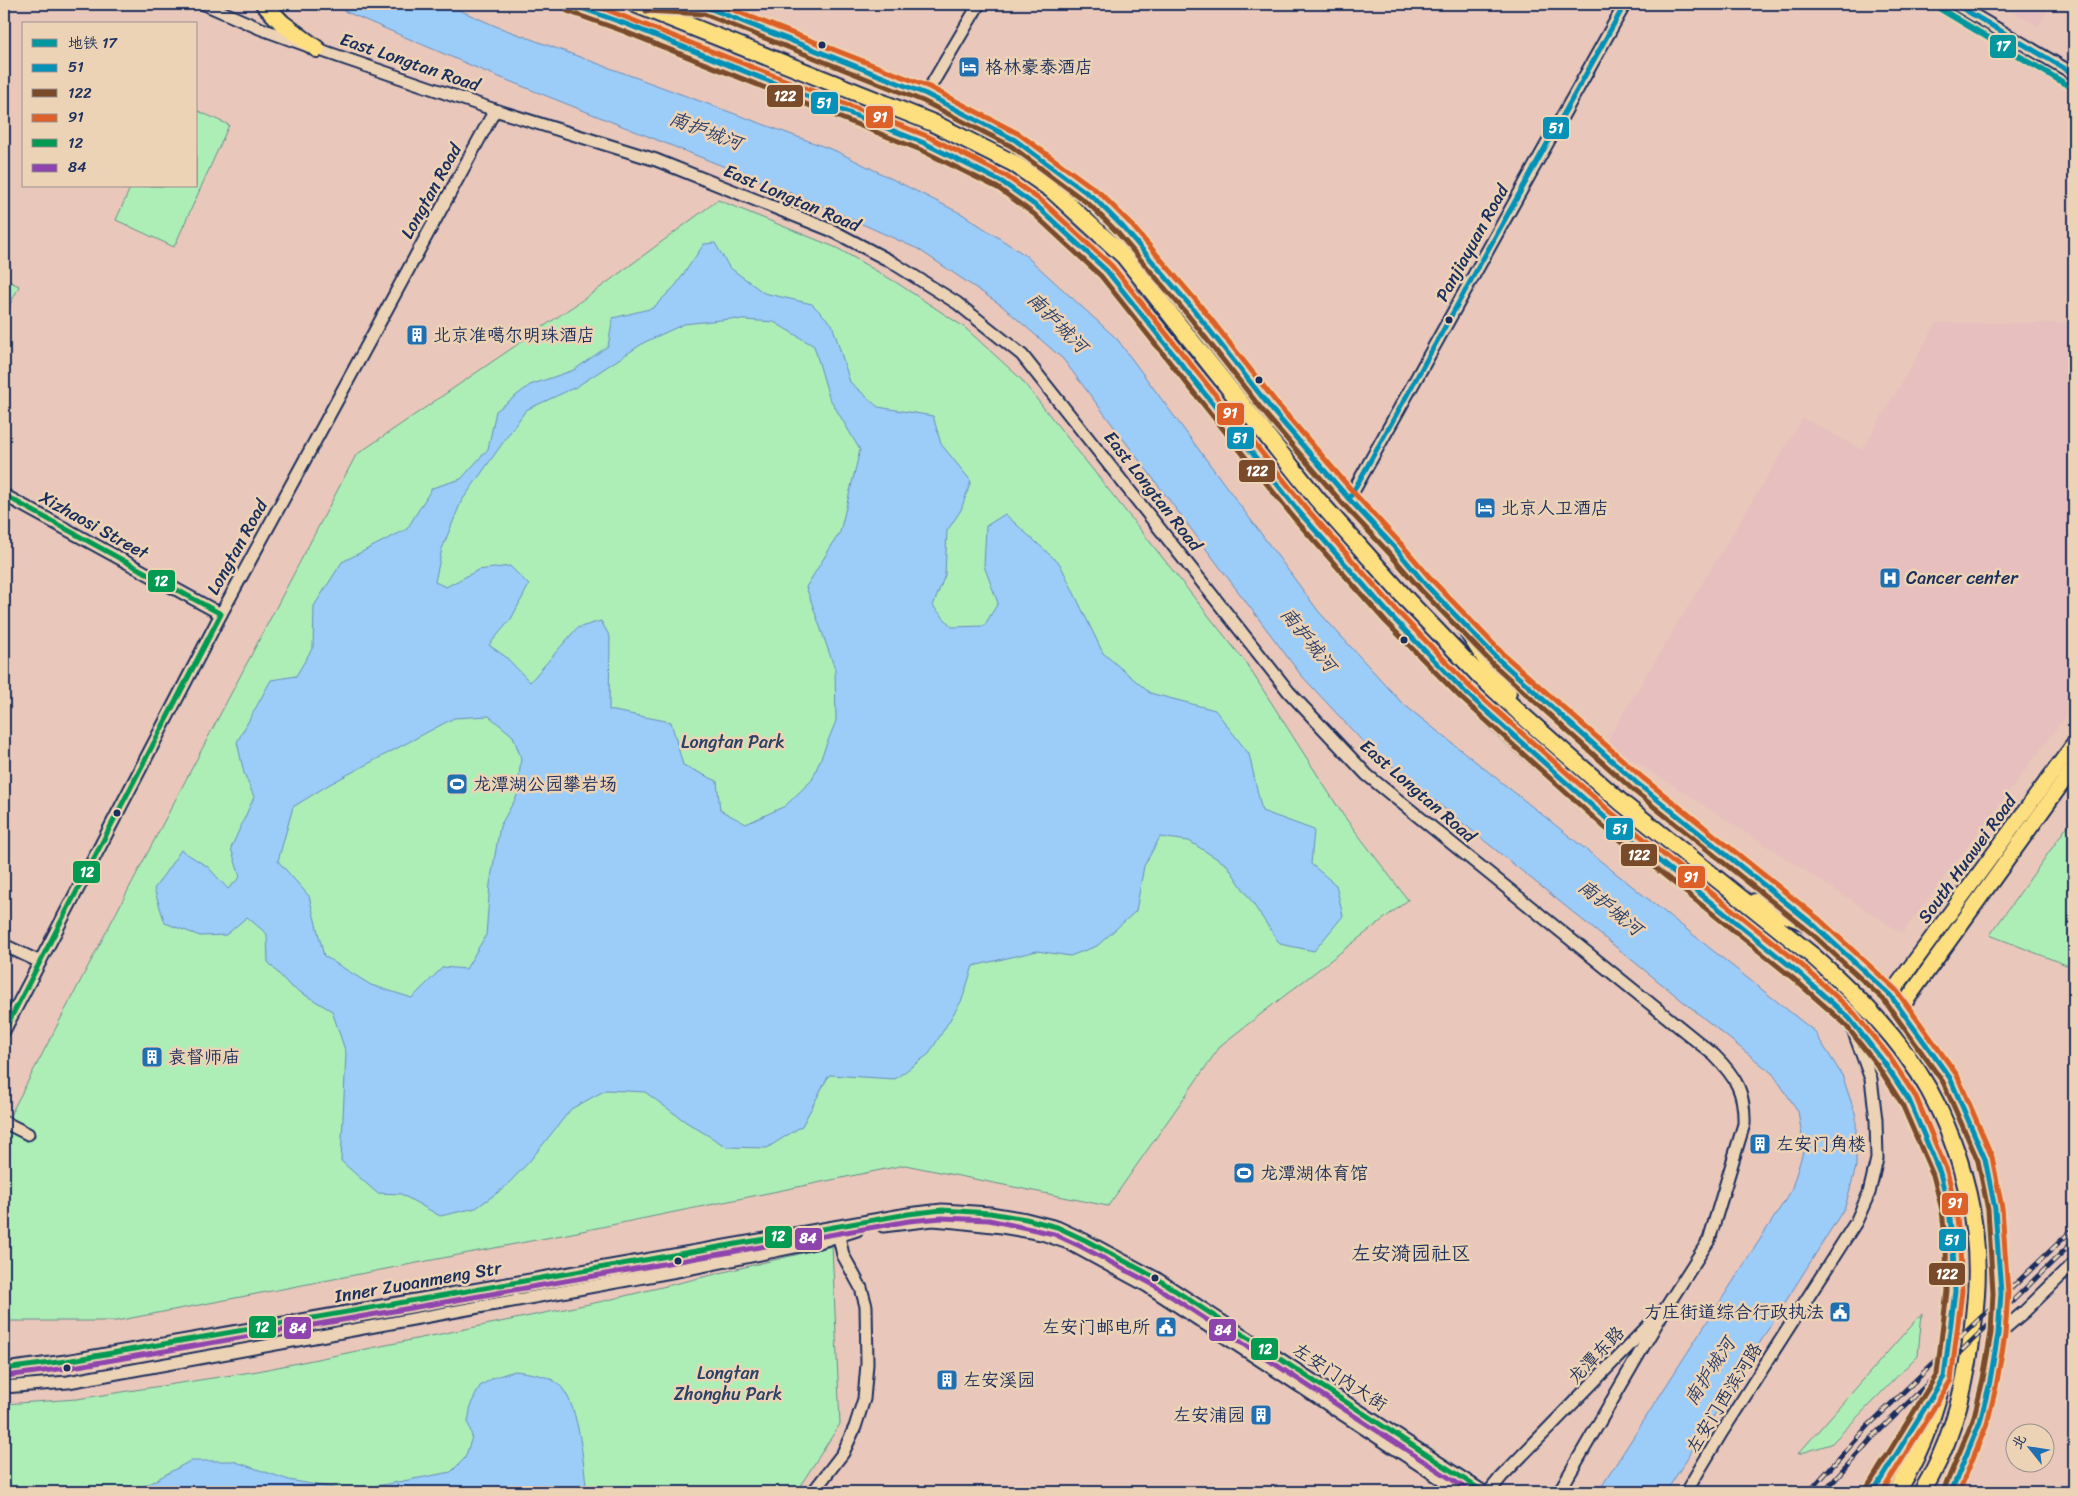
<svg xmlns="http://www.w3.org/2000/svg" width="2078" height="1496" viewBox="0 0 2078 1496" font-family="Sriracha,'LXGW WenKai TC',sans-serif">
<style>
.built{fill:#e6bfbe}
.green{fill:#adeeb7;stroke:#648e8a}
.water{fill:#9cccf8;stroke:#688dba;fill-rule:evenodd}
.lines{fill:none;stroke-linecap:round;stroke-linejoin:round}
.minor-casing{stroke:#1b2f5e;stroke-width:15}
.major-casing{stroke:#1b2f5e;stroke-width:18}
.highway-casing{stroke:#1b2f5e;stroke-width:20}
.minor{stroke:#edd3b5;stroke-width:11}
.major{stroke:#fedf80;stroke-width:14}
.highway{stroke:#fedf80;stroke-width:16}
.rail-casing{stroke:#1b2f5e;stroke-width:5}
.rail{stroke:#edd3b5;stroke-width:3;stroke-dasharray:9;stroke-linecap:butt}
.bus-1-casing{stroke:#edd3b5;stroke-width:9}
.bus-2-casing{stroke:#edd3b5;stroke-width:9}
.bus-3-casing{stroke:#edd3b5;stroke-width:9}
.bus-4-casing{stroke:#edd3b5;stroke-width:9}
.bus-5-casing{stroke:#edd3b5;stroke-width:9}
.bus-1{stroke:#0591b8;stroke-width:5}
.bus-2{stroke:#7a4b2a;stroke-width:5}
.bus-3{stroke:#dc6028;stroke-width:5}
.bus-4{stroke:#039a52;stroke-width:5}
.bus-5{stroke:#8e44ad;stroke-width:5}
.metro-1-casing{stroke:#edd3b5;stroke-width:10}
.metro-1{stroke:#04979e;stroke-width:6}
.bus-dot{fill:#1b2f5e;stroke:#edd3b5;stroke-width:2}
.labels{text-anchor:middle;stroke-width:5;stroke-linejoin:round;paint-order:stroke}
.street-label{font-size:18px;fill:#1b2f5e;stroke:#edd3b5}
.poi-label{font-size:18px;fill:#1b2f5e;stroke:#edd3b5;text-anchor:start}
.park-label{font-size:18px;fill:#2a4267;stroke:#edd3b5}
.water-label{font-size:19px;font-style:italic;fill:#283f6d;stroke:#edd3b5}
.quarter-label{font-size:20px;fill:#1b2f5e;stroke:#edd3b5}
.line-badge{stroke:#edd3b5;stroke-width:2}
.badge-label{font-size:14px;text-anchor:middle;font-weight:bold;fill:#fff}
</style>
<rect width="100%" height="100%" fill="#e9c7ba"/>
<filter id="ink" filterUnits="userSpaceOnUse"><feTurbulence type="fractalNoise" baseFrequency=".02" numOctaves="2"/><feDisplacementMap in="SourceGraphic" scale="10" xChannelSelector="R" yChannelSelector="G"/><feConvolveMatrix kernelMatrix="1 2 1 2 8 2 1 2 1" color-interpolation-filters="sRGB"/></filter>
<g filter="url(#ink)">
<!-- built -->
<g class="built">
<path d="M1999 4H2051L2038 26Z"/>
<path d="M1937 323H2074V705L1902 933 1606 742 1803 418 1862 450Z"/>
</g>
<!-- green -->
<g class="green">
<path d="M196 110 229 125 174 247 116 220 131 186H196Z"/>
<path d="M718 200 837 248 897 283 964 327 1020 378 1246 663 1343 815 1408 900 1221 1045 1108 1206 905 1165 567 1234 116 1321H4V1127L356 455 597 290Z"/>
<path d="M4 279 19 286 4 317Z"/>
<path d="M2074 817V968L1990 935Z"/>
<path d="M832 1246 840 1424 796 1492H4V1404L77 1399 258 1371 604 1301Z"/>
<path d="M1922 1313 1918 1355 1831 1444 1798 1454Z"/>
</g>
<!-- water -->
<g class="water">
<path d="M328 4H445L498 27 836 151 962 214 1025 255 1117 339 1319 612 1402 703 1814 1031 1842 1075 1856 1116V1167L1845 1207 1666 1492H1598L1791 1191 1804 1149 1798 1111 1773 1074 1366 745 1301 675 1063 359 1001 305 918 249 813 202 484 71Z"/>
<path d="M715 243 729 267 764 293 812 304 832 324 850 382 878 407 933 416 941 444 971 481 961 510 947 531 945 575 933 606 952 627 984 626 998 603 984 566 986 526 1005 514 1060 564 1103 653 1150 693 1215 710 1249 754 1262 811 1314 830 1311 864 1336 885 1343 916 1314 951 1280 944 1227 865 1189 841 1160 837 1144 866 1136 911 1097 946 1070 956 1037 951 973 966 962 1000 929 1054 895 1079 829 1075 802 1126 767 1148 727 1147 686 1122 645 1092 606 1090 571 1109 529 1162 504 1188 476 1208 440 1216 401 1194 377 1193 341 1161 346 1053 332 1011 290 986 268 962 267 934 247 917 226 935 200 936 165 923 154 889 181 850 208 867 228 889 240 877 231 848 254 797 244 773 237 742 271 680 296 676 313 647 314 606 342 562 407 529 432 488 461 479 488 449 496 411 530 385 574 370 608 346 613 318 653 308 676 285 704 244ZM730 319 774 322 814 346 829 397 860 450 840 532 806 587 835 669 836 721 812 780 785 806 746 824 720 810 717 781 683 765 671 722 609 710 610 637 601 621 577 628 530 682 506 657 489 645 511 619 529 585 510 566 478 570 446 587 435 582 442 549 461 502 526 410 576 387 645 342 684 324ZM489 716 513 736 521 758 517 796 500 826 490 884 486 935 466 969 443 967 412 998 371 985 324 956 309 896 278 861 293 807 330 784 454 718Z"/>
<path d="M515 1371C528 1373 541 1374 553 1380 580 1394 583 1465 587 1492H134L190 1461H233L289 1480 350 1491 451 1472 465 1458 472 1437 468 1422 471 1404 480 1386 495 1377Z"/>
</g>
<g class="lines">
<!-- minor casing -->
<g class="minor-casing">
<g id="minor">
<path d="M204 4 259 28 317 49 495 110 656 160 833 231 890 261 957 303 1022 355 1289 692 1367 775 1714 1055C1736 1077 1745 1092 1744 1124L1709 1240 1665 1309 1559 1492"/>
<path d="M699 4 870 73 926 94 947 104 1015 140 1095 199 1123 227 1193 309 1273 411 1349 499 1396 549 1426 585 1467 628"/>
<path d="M1955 4 2074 74"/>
<path d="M926 94 979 4"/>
<path d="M4 495 221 614"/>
<path d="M1349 499 1625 4"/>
<path d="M1480 641 1585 739 1638 784 1815 926 1890 995 1950 1078 1985 1159 1995 1209 1999 1245 2001 1293 1998 1334 1989 1386 1980 1422 1951 1492"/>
<path d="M4 945 40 962"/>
<path d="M4 1031 221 614 495 110"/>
<path d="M4 1122 28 1134"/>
<path d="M883 1226 933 1220 956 1222 1002 1227 1042 1234 1068 1243 1147 1286 1461 1492"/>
<path d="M1998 1334 2025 1311 2074 1263"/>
<path d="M4 1369 66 1361 908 1214 942 1210 990 1213 1026 1219 1057 1227 1085 1240 1156 1278 1484 1492"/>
<path d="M4 1387 68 1382 682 1270 819 1242 857 1230"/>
<path d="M813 1492 843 1453 855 1427 864 1399 867 1364 866 1306 861 1288 843 1255 837 1228"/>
<path d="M1489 1492 1501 1477 1653 1321"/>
<path d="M1686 1492 1722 1432 1856 1222 1869 1193 1877 1159 1876 1120 1871 1079 1852 1027"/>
</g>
</g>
<!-- major casing -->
<g class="major-casing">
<g id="major">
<path d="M1890 995 2074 744"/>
<path d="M1901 1008 2074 767"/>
</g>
</g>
<!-- highway casing -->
<g class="highway-casing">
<g id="highway">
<path d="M264 4 282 23 317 49"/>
<path d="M570 4C652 33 733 66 815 98 878 123 946 146 1004 183 1103 246 1170 347 1241 438 1261 463 1281 490 1302 515 1321 537 1342 558 1361 580 1395 618 1428 656 1465 692 1540 766 1623 831 1706 898 1780 958 1867 1017 1912 1105 1923 1128 1934 1152 1941 1176 1970 1278 1951 1403 1897 1492"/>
<path d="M635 4 933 123 1013 163 1052 190 1124 256 1317 499 1408 601 1481 677 1523 716 1622 803 1813 956C1856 995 1901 1039 1929 1090 1962 1150 1981 1225 1976 1294 1975 1310 1973 1326 1971 1342 1964 1395 1950 1446 1922 1492"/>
<path d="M648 4 706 7"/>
<path d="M1462 623 1508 693"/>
<path d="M1755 902 1815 926"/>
<path d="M1873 1492 1933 1396"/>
</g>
</g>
<!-- minor -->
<use href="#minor" class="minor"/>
<!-- major -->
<use href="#major" class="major"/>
<!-- highway -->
<use href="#highway" class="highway"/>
<!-- rail casing -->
<g class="rail-casing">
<g id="rail">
<path d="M1809 1492 1869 1425 2074 1228"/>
<path d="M1824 1492 1871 1439 2074 1241"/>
</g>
</g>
<!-- rail -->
<use href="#rail" class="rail"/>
<!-- bus-1 casing -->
<g class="bus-1-casing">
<g id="bus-1">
<path d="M570 4 626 24 924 143 1002 182 1039 208 1107 271 1300 513 1391 616 1465 692 1608 820 1799 973 1849 1018 1883 1061 1909 1100 1940 1173 1949 1209 1953 1248 1955 1291 1944 1377 1873 1492"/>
<path d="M646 4 706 7 926 94 1015 140 1095 199 1123 227 1193 309 1273 411 1349 499 1396 549 1426 585 1498 659 1638 784 1815 926 1890 995 1950 1078 1985 1159 1995 1209 2001 1293 1998 1334 1989 1386 1980 1422 1951 1492"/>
<path d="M1955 4 2074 74"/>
<path d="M1349 499 1625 4"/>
</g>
</g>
<!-- bus-2 casing -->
<g class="bus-2-casing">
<g id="bus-2">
<path d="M567 11 623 31 921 150 998 188 1034 214 1101 276 1294 518 1385 621 1460 697 1603 826 1794 979 1844 1023 1877 1065 1902 1104 1933 1175 1942 1210 1946 1249 1947 1291 1937 1374 1867 1488"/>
<path d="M646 11 704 14 923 101 1011 146 1090 205 1117 232 1187 314 1267 416 1343 504 1390 554 1421 590 1493 664 1633 790 1810 932 1884 1000 1943 1082 1978 1161 1988 1210 1993 1293 1991 1333 1982 1384 1973 1420 1944 1489"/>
</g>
</g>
<!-- bus-3 casing -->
<g class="bus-3-casing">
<g id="bus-3">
<path d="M592 4 927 136 1006 176 1043 202 1112 266 1306 508 1397 611 1470 687 1613 814 1804 967 1854 1013 1889 1056 1916 1097 1947 1171 1956 1208 1960 1248 1962 1291 1951 1380 1882 1492"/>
<path d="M718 4 929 87 1019 134 1100 193 1129 222 1199 304 1279 406 1355 494 1401 544 1432 580 1503 654 1643 778 1820 920 1896 990 1957 1075 1992 1157 2002 1208 2008 1293 2005 1335 1996 1387 1987 1424 1959 1492"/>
</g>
</g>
<!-- bus-4 casing -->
<g class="bus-4-casing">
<g id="bus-4">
<path d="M4 495 221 614 4 1031"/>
<path d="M4 1369 66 1361 908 1214 942 1210 990 1213 1026 1219 1057 1227 1085 1240 1156 1278 1484 1492"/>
</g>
</g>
<!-- bus-5 casing -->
<g class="bus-5-casing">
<path id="bus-5" d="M5 1376 67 1368 909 1221 942 1218 989 1220 1054 1234 1082 1247 1152 1284 1471 1492"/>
</g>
<!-- bus-1 -->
<use href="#bus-1" class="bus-1"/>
<!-- bus-2 -->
<use href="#bus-2" class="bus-2"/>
<!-- bus-3 -->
<use href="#bus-3" class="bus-3"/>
<!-- bus-4 -->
<use href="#bus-4" class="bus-4"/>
<!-- bus-5 -->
<use href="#bus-5" class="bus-5"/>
<!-- metro-1 casing -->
<g class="metro-1-casing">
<path id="metro-1" d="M1932 4 2074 89"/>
</g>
<!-- metro-1 -->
<use href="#metro-1" class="metro-1"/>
</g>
</g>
<!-- icons -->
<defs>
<g id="hotel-square" transform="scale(1.125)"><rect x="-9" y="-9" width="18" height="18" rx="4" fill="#1f6fb2" stroke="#edd3b5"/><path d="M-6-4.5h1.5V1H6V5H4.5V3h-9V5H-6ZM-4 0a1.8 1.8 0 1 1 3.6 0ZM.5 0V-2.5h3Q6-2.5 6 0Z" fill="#fff"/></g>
<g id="building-square" transform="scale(1.125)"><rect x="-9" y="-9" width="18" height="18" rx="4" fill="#1f6fb2" stroke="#edd3b5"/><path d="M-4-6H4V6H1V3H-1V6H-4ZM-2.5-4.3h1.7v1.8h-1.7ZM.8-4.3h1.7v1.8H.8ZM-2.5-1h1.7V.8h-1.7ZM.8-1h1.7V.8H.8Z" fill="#fff"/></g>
<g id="hospital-square" transform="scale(1.125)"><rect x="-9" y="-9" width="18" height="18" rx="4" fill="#1f6fb2" stroke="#edd3b5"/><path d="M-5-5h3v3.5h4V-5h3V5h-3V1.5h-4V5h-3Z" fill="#fff"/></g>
<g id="stadium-square" transform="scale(1.125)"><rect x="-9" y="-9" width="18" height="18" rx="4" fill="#1f6fb2" stroke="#edd3b5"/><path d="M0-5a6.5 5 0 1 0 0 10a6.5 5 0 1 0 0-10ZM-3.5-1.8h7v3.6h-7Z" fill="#fff"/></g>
<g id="civic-square" transform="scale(1.125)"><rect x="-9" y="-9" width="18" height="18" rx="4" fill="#1f6fb2" stroke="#edd3b5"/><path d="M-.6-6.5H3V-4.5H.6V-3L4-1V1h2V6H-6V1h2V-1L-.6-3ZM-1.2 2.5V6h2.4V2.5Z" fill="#fff"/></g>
</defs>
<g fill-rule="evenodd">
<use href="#hotel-square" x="969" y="67"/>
<use href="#building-square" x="417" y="335"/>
<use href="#hotel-square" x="1485" y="508"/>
<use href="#hospital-square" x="1890" y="578"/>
<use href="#stadium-square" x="457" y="784"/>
<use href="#building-square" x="152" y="1057"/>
<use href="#building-square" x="1760" y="1144"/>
<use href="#stadium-square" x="1244" y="1173"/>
<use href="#civic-square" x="1840" y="1312"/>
<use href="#civic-square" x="1166" y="1327"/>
<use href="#building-square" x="947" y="1380"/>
<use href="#building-square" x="1261" y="1415"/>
</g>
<!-- markers -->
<g class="bus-dot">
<circle cx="822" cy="45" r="4.5"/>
<circle cx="1449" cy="320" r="4.5"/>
<circle cx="1259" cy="380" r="4.5"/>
<circle cx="1404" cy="640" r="4.5"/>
<circle cx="117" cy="813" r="4.5"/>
<circle cx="678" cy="1261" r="4.5"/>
<circle cx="1155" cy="1278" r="4.5"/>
<circle cx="67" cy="1368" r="4.5"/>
</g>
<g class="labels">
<!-- street labels -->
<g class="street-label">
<text transform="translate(410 62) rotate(19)" y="6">East Longtan Road</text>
<text transform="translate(431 191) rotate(-61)" y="6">Longtan Road</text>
<text transform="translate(792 198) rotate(23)" y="6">East Longtan Road</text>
<text transform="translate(1472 243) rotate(-61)" y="6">Panjiayuan Road</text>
<text transform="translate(1153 491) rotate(52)" y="6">East Longtan Road</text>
<text transform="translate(94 525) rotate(29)" y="6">Xizhaosi Street</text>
<text transform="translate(237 547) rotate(-61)" y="6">Longtan Road</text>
<text transform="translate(1418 791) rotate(41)" y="6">East Longtan Road</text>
<text transform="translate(1967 859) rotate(-54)" y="6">South Huawei Road</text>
<text transform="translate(418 1282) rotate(-10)" y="6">Inner Zuoanmeng Str</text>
<text transform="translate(1596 1355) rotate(-46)" y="6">龙潭东路</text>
<text transform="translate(1340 1377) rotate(33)" y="6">左安门内大街</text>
<text transform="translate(1724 1398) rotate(-58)" y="6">左安门西滨河路</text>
</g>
<!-- poi labels -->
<g class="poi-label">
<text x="985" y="73">格林豪泰酒店</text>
<text x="433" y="341">北京准噶尔明珠酒店</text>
<text x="1501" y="514">北京人卫酒店</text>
<text x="1906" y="584">Cancer center</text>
<text x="473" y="790">龙潭湖公园攀岩场</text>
<text x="168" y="1063">袁督师庙</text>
<text x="1776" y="1150">左安门角楼</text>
<text x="1260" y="1179">龙潭湖体育馆</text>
<text x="1824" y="1318" text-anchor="end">方庄街道综合行政执法</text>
<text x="1150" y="1333" text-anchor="end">左安门邮电所</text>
<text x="963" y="1386">左安溪园</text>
<text x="1245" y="1421" text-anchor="end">左安浦园</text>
</g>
<!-- park labels -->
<g class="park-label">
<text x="733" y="748">Longtan Park</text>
<text x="728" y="1379">Longtan<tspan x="728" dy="21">Zhonghu Park</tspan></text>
</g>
<!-- water labels -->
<g class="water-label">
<text transform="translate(706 130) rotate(21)" y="7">南护城河</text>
<text transform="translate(1058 322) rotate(45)" y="7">南护城河</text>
<text transform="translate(1309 639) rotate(51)" y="7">南护城河</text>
<text transform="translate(1611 907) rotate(39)" y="7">南护城河</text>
<text transform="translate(1709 1371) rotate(-57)" y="7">南护城河</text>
</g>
<!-- quarter labels -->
<g class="quarter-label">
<text x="1411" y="1260">左安漪园社区</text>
</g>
</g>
<g class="line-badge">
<rect x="1989" y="34" width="28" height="25" rx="5" fill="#04979e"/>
<rect x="766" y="84" width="38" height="24" rx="5" fill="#7a4b2a"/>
<rect x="810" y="91" width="29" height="24" rx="5" fill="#0591b8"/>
<rect x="865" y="105" width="29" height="24" rx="5" fill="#dc6028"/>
<rect x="1542" y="116" width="28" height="24" rx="5" fill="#0591b8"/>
<rect x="1216" y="402" width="29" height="24" rx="5" fill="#dc6028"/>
<rect x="1226" y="426" width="29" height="24" rx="5" fill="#0591b8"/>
<rect x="1238" y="459" width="38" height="24" rx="5" fill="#7a4b2a"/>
<rect x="147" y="569" width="29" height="24" rx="5" fill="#039a52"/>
<rect x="1605" y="817" width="29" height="24" rx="5" fill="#0591b8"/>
<rect x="1620" y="843" width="38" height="24" rx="5" fill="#7a4b2a"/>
<rect x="72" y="860" width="29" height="24" rx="5" fill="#039a52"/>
<rect x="1677" y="865" width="29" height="24" rx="5" fill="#dc6028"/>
<rect x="1941" y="1192" width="28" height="24" rx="5" fill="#dc6028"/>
<rect x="764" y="1225" width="29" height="24" rx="5" fill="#039a52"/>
<rect x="794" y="1227" width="29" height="24" rx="5" fill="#8e44ad"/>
<rect x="1938" y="1228" width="29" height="24" rx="5" fill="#0591b8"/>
<rect x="1928" y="1262" width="38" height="24" rx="5" fill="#7a4b2a"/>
<rect x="248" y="1315" width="29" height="24" rx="5" fill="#039a52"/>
<rect x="283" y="1316" width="29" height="24" rx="5" fill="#8e44ad"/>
<rect x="1208" y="1318" width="29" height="24" rx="5" fill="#8e44ad"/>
<rect x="1250" y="1337" width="29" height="24" rx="5" fill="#039a52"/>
</g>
<g class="badge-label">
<text x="2003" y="51">17</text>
<text x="785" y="101">122</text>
<text x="824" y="108">51</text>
<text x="880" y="122">91</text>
<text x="1556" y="133">51</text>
<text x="1230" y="418">91</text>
<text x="1240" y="443">51</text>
<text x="1257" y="476">122</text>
<text x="161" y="586">12</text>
<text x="1620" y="834">51</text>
<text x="1639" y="860">122</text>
<text x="87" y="877">12</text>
<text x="1691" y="882">91</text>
<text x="1955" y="1208">91</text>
<text x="778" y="1241">12</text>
<text x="808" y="1243">84</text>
<text x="1952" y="1245">51</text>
<text x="1947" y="1279">122</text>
<text x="262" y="1332">12</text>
<text x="298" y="1333">84</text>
<text x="1223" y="1335">84</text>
<text x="1265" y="1354">12</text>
</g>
<!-- margin -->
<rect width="2078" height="1496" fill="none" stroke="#edd3b5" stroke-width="20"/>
<rect x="10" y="10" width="2058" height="1476" fill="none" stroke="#1b2f5e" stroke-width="2" filter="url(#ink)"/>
<!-- legend -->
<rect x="22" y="22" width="175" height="165" fill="#edd3b5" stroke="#999192"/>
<rect x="32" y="39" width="25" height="8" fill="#04979e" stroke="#999192"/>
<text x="68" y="48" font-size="15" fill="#1b2f5e">地铁 17</text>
<rect x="32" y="64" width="25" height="8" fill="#0591b8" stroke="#999192"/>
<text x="68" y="72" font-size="15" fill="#1b2f5e">51</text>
<rect x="32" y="89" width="25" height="8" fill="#7a4b2a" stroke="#999192"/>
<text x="68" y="98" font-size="15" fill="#1b2f5e">122</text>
<rect x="32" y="114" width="25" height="8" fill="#dc6028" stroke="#999192"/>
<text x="68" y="122" font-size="15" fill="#1b2f5e">91</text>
<rect x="32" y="139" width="25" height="8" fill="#039a52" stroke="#999192"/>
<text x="68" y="148" font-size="15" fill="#1b2f5e">12</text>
<rect x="32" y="164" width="25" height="8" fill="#8e44ad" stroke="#999192"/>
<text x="68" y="172" font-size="15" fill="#1b2f5e">84</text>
<!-- north arrow -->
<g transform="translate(2030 1448) rotate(300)"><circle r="24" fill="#edd3b5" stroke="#999192"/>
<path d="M0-4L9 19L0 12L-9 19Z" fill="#1f6fb2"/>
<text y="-8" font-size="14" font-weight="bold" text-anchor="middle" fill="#1b2f5e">北</text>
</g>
</svg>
